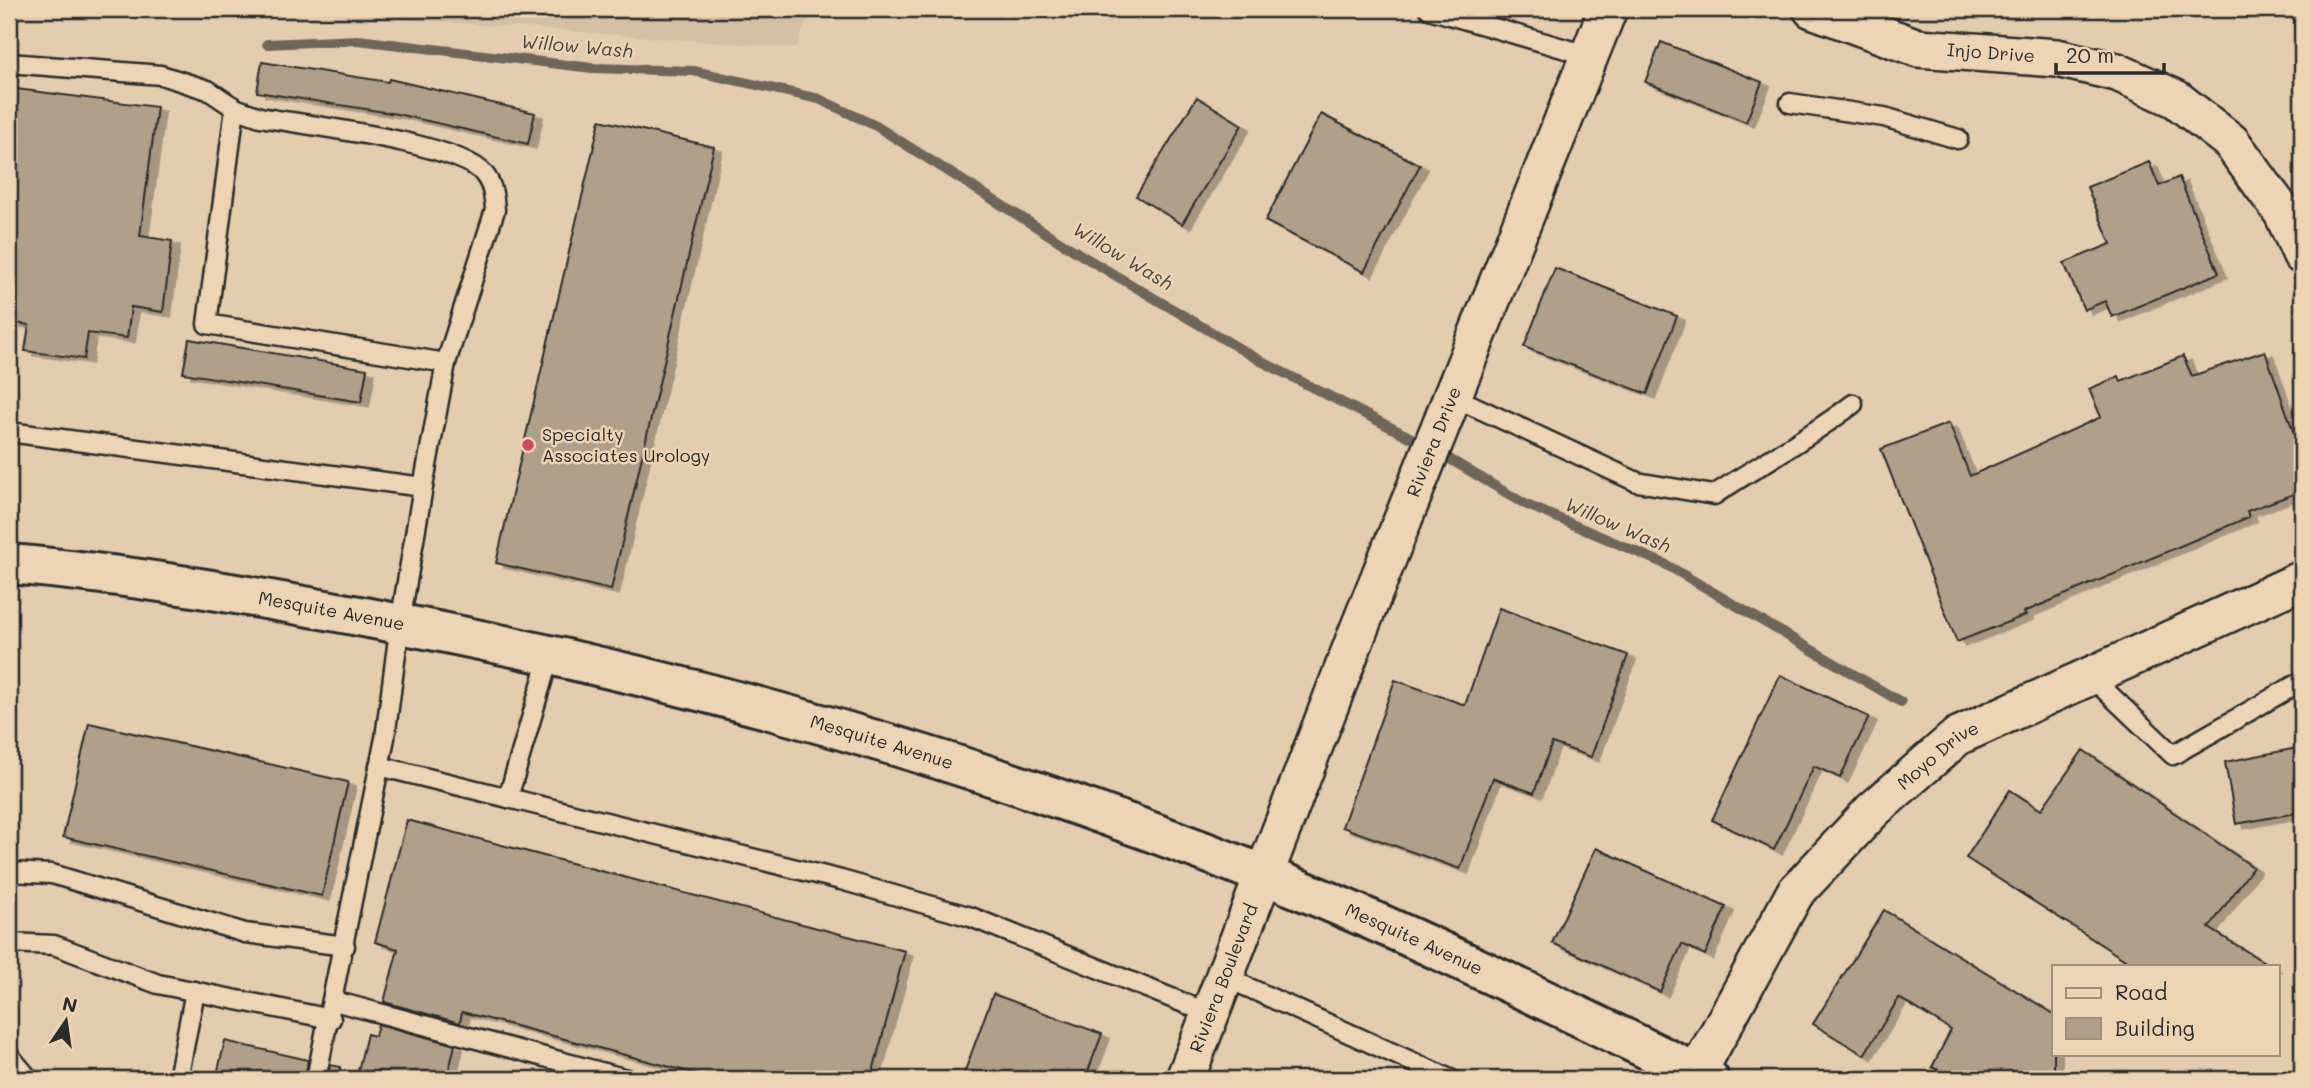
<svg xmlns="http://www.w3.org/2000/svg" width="2311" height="1088" viewBox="0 0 2311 1088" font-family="Mali,sans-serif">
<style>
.built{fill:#d4c0a4}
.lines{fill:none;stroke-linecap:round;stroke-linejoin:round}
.stream{stroke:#6e665a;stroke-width:10}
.building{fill:#b0a08a;stroke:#2b2b2b;stroke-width:2;filter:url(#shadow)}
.lane-casing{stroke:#2b2b2b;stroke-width:23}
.street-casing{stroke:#2b2b2b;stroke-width:42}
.secondary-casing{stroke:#2b2b2b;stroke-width:44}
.lane{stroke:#ecd4b4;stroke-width:18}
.street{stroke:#ecd4b4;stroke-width:37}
.secondary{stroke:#ecd4b4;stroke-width:38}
.poi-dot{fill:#d1495b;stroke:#ecd4b4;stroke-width:2.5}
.labels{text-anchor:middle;stroke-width:5;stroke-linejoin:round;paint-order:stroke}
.street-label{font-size:18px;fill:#2b2b2b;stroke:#ecd4b4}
.poi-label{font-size:18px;fill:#2b2b2b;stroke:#ecd4b4;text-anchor:start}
.water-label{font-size:19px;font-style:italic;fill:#47443f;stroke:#ecd4b4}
</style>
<defs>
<filter id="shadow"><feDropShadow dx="8" dy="4.5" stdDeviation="0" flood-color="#0004"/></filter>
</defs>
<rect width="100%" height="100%" fill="#e4cdaf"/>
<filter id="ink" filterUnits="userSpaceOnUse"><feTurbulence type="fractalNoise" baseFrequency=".0143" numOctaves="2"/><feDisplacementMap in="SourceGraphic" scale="14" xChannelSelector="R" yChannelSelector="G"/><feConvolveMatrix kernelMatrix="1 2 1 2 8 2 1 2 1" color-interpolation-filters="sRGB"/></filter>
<g filter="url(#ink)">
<!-- built -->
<path class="built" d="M270 9H811L796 48Z"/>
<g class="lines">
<!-- stream -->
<path class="stream" d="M267 44 358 40 592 68 694 71 819 99 876 126 1086 258 1259 360 1433 449 1525 504 1665 564 1901 702"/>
</g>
<!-- building -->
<g class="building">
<path d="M1661 42 1762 82 1746 122 1645 82Z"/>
<path d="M262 62 388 82 389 79 535 113 528 144 397 114 257 92Z"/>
<path d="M9 88 157 107 140 236 172 241 163 312 131 307 127 338 88 333 84 359 25 351 29 325 9 322Z"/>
<path d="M1197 97 1242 125 1182 224 1136 196Z"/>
<path d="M1321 114 1420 165 1364 272 1265 221Z"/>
<path d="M600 120 714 147 611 590 496 563Z"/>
<path d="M2149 162 2159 186 2179 177 2219 273 2112 317 2105 301 2084 310 2064 263 2111 244 2087 187Z"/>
<path d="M1555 268 1677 316 1647 394 1524 347Z"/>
<path d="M189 339 367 369 361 402 183 373Z"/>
<path d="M2265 351 2302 456V491L2247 511 2249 517 2024 612 2026 615 1957 642 1881 449 1949 423 1970 476 2101 417 2089 389 2119 376 2121 381 2183 356 2192 376Z"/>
<path d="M1499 608 1628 655 1591 757 1552 743 1534 793 1493 778 1460 869 1342 827 1395 680 1465 705Z"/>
<path d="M1780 675 1869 717 1840 778 1814 766 1774 850 1712 820Z"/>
<path d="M89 723 348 782 322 896 63 837Z"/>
<path d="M2302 747V812L2236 824 2225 762Z"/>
<path d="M2083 750 2253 867 2209 928 2272 967H2136L1966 858 2010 790 2041 810Z"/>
<path d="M407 820 905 951 871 1079H716L462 1012 460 1023 384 1002 398 949 375 942Z"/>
<path d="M1596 848 1726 907 1705 955 1682 944 1660 992 1552 943Z"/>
<path d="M1884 910 2054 1014V1079H1956L1932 1067 1951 1030 1899 998 1864 1055 1813 1024Z"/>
<path d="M993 994 1102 1034 1085 1079H962Z"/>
<path d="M378 1024 455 1045 447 1079H356L367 1034 375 1036Z"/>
<path d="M225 1041 308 1060 305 1079H216Z"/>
<path d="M330 1065 341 1067 340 1079H328Z"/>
</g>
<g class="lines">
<!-- lane casing -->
<g class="lane-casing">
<g id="lane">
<path d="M1429 9 1590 56"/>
<path d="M9 63 161 75 208 90 235 108 260 117C304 125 460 143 484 174 493 185 494 197 495 210L446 363 423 487"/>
<path d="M1790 103 1884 117 1958 139"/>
<path d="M235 108 207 324 446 363"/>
<path d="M1454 397 1637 482 1714 495C1760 464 1809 438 1853 404"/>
<path d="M9 432 423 487 400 623 385 738 316 1079"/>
<path d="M2090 676 2173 755 2302 681"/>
<path d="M379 766 841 880 971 917 1211 1014"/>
<path d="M508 798 550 654"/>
<path d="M9 872 52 874 245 933 345 946"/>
<path d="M9 943 54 945 158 984 331 1019"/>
<path d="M1225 977 1450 1079"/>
<path d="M334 1001 627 1079"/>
<path d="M9 1055 29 1079"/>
<path d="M178 1079 195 991"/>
</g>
</g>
<!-- street casing -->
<g class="street-casing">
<g id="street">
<path id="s1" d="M1812 9 1918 48 2057 58 2117 72 2176 99 2231 142 2283 213 2302 255"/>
<path id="s2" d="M1697 1073 1795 893 1873 810 1958 736 2302 580"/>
<path id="s3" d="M1185 1079 1359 629 1608 9"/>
</g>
</g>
<!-- secondary casing -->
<g class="secondary-casing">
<g id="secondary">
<path id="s4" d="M9 564C128 574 246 595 364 617 682 676 994 765 1294 887 1435 945 1571 1013 1709 1079"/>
</g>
</g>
<!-- lane -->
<use href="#lane" class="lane"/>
<!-- street -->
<use href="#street" class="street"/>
<!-- secondary -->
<use href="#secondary" class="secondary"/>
</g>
</g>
<!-- markers -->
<circle class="poi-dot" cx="528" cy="445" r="7"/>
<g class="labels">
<!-- street labels -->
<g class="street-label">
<text dy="6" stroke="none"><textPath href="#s1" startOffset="186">Injo Drive</textPath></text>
<text dy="6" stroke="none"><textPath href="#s3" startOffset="684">Riviera Drive</textPath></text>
<text dy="6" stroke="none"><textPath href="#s4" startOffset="326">Mesquite Avenue</textPath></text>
<text dy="6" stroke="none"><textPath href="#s4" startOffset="892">Mesquite Avenue</textPath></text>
<text dy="6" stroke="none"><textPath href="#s2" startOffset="404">Moyo Drive</textPath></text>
<text dy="6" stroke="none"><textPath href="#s4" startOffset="1460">Mesquite Avenue</textPath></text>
<text dy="6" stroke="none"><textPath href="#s3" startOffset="108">Riviera Boulevard</textPath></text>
</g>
<!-- poi labels -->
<g class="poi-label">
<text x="542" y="441">Specialty<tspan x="542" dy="21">Associates Urology</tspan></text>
</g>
<!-- water labels -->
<g class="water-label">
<text transform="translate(577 46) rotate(5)" y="7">Willow Wash</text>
<text transform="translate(1123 256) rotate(31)" y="7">Willow Wash</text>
<text transform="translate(1618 525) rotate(23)" y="7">Willow Wash</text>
</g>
</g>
<!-- margin -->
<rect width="2311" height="1088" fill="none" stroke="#ecd4b4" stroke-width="35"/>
<rect x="18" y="18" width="2276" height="1053" fill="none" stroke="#2b2b2b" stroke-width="2.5" filter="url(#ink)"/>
<!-- legend -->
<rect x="2052" y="965" width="228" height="91" fill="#ecd4b4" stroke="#9f907d" stroke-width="2"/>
<rect x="2066" y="988" width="35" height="10" fill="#ecd4b4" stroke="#9f907d" stroke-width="2"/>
<text x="2115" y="1000" font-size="21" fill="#2b2b2b">Road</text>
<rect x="2066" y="1018" width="35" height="21" fill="#b0a08a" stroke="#9f907d" stroke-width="2"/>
<text x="2115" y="1036" font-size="21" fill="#2b2b2b">Building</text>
<!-- north arrow -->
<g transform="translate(66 1021) rotate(13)" stroke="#ecd4b4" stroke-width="5" paint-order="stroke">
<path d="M0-5L12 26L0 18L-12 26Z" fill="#2b2b2b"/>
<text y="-10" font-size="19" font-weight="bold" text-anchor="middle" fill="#2b2b2b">N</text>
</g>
<!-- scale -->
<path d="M2056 63v10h108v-10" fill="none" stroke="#2b2b2b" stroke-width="3.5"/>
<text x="2066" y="63" font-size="21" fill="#2b2b2b" stroke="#ecd4b4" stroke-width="5" paint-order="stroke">20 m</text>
</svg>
